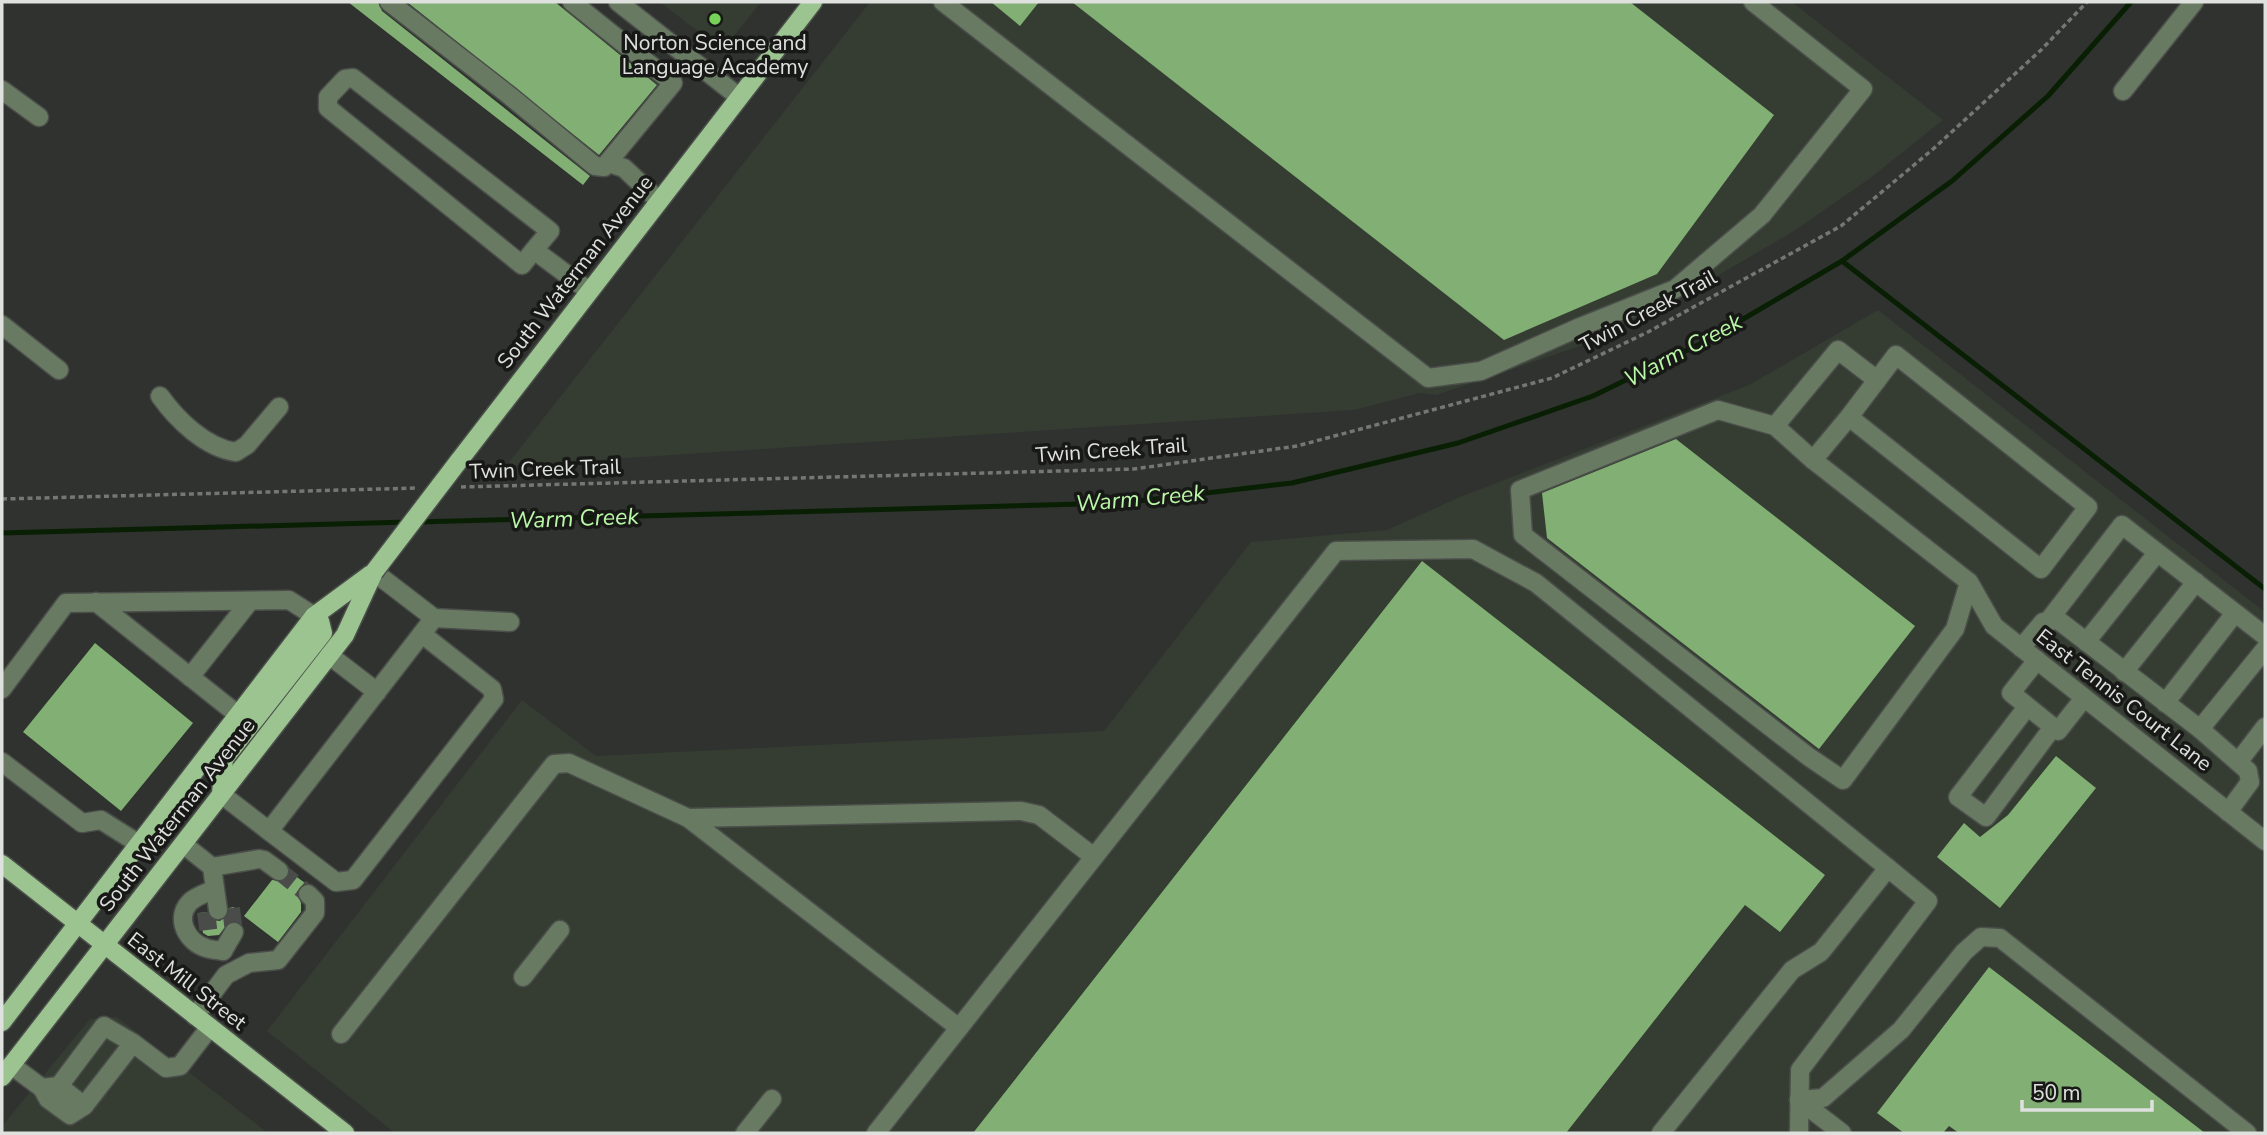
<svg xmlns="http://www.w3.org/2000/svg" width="2267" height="1135" viewBox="0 0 2267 1135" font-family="'Nunito Sans',sans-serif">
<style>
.built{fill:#353d33}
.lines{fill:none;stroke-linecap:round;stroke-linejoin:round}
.stream{stroke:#091f03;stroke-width:5}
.building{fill:#82af74}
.minor-tunnel{stroke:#494c48;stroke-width:18;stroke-dasharray:18 9;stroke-linecap:butt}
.minor-casing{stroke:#4b4e4a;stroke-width:21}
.major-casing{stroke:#4b4e4a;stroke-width:21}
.path{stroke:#747773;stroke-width:3.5;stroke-dasharray:5 3.5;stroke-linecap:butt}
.minor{stroke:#687b62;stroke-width:18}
.major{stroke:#9cc491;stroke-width:18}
.major-bridge-casing{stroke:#4b4e4a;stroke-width:21;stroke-linecap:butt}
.major-bridge{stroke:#9cc491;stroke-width:18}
.poi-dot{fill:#77d259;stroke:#181917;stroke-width:2.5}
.labels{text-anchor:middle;stroke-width:7;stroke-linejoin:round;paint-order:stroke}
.poi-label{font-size:21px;fill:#dee1dd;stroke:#181917}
.street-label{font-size:21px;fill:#dee1dd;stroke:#181917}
.water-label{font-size:23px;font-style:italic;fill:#b9f8a6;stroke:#181917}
</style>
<rect width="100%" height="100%" fill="#2f322e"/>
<!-- built -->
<g class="built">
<path d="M660 2H761L734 36 709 40Z"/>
<path d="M870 2H1792L1943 120 1869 179 1791 233 1696 288 1583 345 1436 395 1420 393 1354 410 506 466Z"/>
<path d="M1878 310 2265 612V1133H395L267 1031 522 700 596 756 1104 731 1251 542 1387 530 1460 497 1749 385Z"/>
<path d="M117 1017 268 1133H2V1126L90 1019Z"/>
</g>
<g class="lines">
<!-- stream -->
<g class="stream">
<path d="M1842 261 2265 589"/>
<path d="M418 522 1121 503 1292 483 1458 443 1593 396 1706 341 1842 261 1952 181 2048 96 2131 2"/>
<path d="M2 533 408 522"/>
</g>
</g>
<!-- building -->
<g class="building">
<path d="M348 2H378L382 11 590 176 583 185Z"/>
<path d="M407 2H555L657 85 599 155Z"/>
<path d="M991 2H1039L1020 26Z"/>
<path d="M1072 2H1630L1774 115 1657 274 1504 340Z"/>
<path d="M1676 439 1915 626 1819 749 1547 538 1542 493Z"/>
<path d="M1422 561 1825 875 1780 932 1745 905 1566 1133H973Z"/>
<path d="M95 643 193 723 121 811 23 732Z"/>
<path d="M2056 756 2096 788 2000 908 1937 857 1964 823 1980 837 2008 815Z"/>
<path d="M290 872 305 883 297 892 301 903V912L278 942 244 916 272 880 284 881Z"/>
<path d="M234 907 237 921 228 923 219 935 208 936 203 933 199 913 207 912 213 920 220 921 228 915 229 908Z"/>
<path d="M1989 967 2205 1133H1959L1949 1126 1943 1133H1904L1877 1113Z"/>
</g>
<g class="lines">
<!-- minor-tunnel -->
<g class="minor-tunnel">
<path d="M279 871 308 894"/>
<path d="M231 908 234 932"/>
<path d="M206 912 209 936"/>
</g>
<!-- minor casing -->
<g class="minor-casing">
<g id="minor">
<path d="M389 2 510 96 595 166 604 167 673 83 572 2"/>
<path d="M618 2 739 97"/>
<path d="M943 2 1428 378 1481 371 1580 327 1675 289 1762 215 1863 89 1753 2"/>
<path d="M2 90 39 117"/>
<path d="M2123 91 2194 2"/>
<path d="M609 163 624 168 659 201"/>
<path d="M534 250 522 265 328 108V97L345 79 353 78 550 231 534 250 589 291"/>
<path d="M2 325 59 370"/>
<path d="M160 396C177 420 206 448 236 452L247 445 279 407"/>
<path d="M1775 426 1838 350 1877 380"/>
<path d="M1813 460 1849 417 1896 355 2088 507 2041 569 1849 417"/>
<path d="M1969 582 1955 629 1843 780 1809 757 1523 535 1520 490 1718 410 1775 426 1813 460 1969 582 1994 626 2265 841"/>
<path d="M96 602 237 714"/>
<path d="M434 618 510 622"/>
<path d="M2049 620 2122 525 2265 636"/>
<path d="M2086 642 2157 553"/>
<path d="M2021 648 2043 622 2058 620 2200 729 2248 771 2250 782 2228 812"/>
<path d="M329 655 377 692"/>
<path d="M2037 660 2011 693 2058 731 2084 698"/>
<path d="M2124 672 2196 582"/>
<path d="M190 677 250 601"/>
<path d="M2 689 66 603 289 600 314 616"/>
<path d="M2165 703 2235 613"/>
<path d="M2027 707 1958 797 1986 817 2053 727"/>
<path d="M2200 729 2265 649"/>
<path d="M2239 761 2265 727"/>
<path d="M2 762 82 823 101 820 139 844"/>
<path d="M221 794 269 831 434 618 374 572"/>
<path d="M688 818 959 1028"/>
<path d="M269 831 336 882 353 880 494 699 492 689 422 634"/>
<path d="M183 844 212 867 218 910"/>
<path d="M212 867 259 859 264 860 279 871"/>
<path d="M215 889C207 893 195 896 189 903 175 919 187 942 206 948 211 950 218 950 223 951"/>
<path d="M223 951 234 932"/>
<path d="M523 977 560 930"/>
<path d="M195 1016 226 975 249 963 278 960 315 913V901L308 894"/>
<path d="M341 1034 554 764 569 763 688 818 1021 811 1039 815 1094 857"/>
<path d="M11 1065 42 1088 59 1086 84 1106 133 1043"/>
<path d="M59 1086 104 1026 133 1043 166 1068 180 1066 210 1027"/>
<path d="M42 1088 48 1099 70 1115 84 1106"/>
<path d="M1799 1100 1823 1098 1901 1030 1964 952 1981 937 2000 938 2247 1133"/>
<path d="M1799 1100 1842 1133"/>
<path d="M745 1133 772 1099"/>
<path d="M876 1133 1336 551 1473 549 1536 583 1888 868 1821 952 1792 970 1661 1133"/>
<path d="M1799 1133 1800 1070 1928 901 1888 868"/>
</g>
</g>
<!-- major casing -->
<g class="major-casing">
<g id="major">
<path d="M458 462 813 2"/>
<path d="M221 794 224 759 323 633 320 621 314 616"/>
<path d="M2 864 345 1133"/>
<path d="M2 1022 314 616 371 574"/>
<path d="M2 1077 345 635 374 572"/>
</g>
</g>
<!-- path -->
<g class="path">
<path d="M461 487 1134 469 1297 446 1552 378 1648 332 1841 226 1932 150 2041 50 2087 2"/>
<path d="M2 499 418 488"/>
</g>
<!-- minor -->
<use href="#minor" class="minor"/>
<!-- major -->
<use href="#major" class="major"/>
<!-- major-bridge casing -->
<g class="major-bridge-casing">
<path id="major-bridge" d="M374 572 458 462"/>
</g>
<!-- major-bridge -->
<use href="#major-bridge" class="major-bridge"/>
</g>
<!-- markers -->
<circle class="poi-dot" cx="715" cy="19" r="7"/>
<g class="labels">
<!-- poi labels -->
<g class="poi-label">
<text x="715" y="50">Norton Science and<tspan x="715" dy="24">Language Academy</tspan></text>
</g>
<!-- street labels -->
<g class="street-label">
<text transform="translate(575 272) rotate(-52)" y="7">South Waterman Avenue</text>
<text transform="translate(1648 311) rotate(-28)" y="7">Twin Creek Trail</text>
<text transform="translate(1111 450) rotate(-4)" y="7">Twin Creek Trail</text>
<text transform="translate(545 469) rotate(-2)" y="7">Twin Creek Trail</text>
<text transform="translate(2124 700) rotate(38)" y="7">East Tennis Court Lane</text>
<text transform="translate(177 815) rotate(-52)" y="7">South Waterman Avenue</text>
<text transform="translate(187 981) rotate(38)" y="7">East Mill Street</text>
</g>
<!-- water labels -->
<g class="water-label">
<text transform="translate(1683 350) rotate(-28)" y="8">Warm Creek</text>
<text transform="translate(1140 498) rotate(-5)" y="8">Warm Creek</text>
<text transform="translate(574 518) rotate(-2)" y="8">Warm Creek</text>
</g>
</g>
<!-- border -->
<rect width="2267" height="1135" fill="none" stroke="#dee1dd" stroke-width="7"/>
<!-- scale -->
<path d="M2022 1100v10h130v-10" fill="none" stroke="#dee1dd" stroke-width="3.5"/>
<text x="2032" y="1100" font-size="21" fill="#dee1dd" stroke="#181917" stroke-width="5" paint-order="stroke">50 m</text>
</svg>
